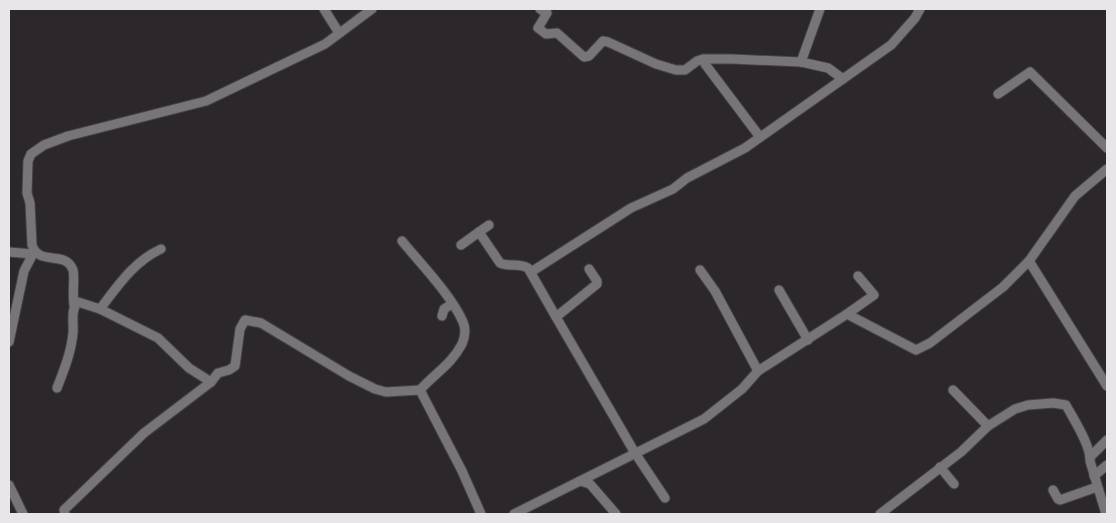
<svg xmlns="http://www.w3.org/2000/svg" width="1116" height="523" viewBox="0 0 1116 523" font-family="'Fira Sans Condensed',sans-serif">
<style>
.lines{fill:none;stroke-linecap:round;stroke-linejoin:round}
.minor-casing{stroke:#464246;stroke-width:11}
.minor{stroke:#787578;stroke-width:9}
</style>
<rect width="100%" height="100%" fill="#2b272b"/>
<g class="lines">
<!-- minor casing -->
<g class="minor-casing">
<g id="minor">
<path d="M324 9 339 33"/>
<path d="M540 9 547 13 538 28 546 34 557 33 584 57 589 56 603 41 608 42 656 64 676 70H685L697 61 703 59H732L801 62 828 68 843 79"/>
<path d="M801 62 820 9"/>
<path d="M705 64 760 137"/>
<path d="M998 94 1030 72 1107 148"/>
<path d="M479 232 489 225"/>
<path d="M402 241C420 263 452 296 463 322 466 329 465 337 462 344 451 365 435 373 420 390"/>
<path d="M461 245 479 232 500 263C508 267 519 263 528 268L556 317"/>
<path d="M9 252 33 254"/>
<path d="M1029 261 1107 386"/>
<path d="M589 269 597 281V284L556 317 635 453 665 498"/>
<path d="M700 270 715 291 758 371"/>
<path d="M531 272 631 208 673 189 687 178 745 148 891 45 915 18 920 9"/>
<path d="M779 290 808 340"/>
<path d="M74 305C72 295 75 277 73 270 65 249 39 267 32 245L30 203 27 193 28 161 31 154 44 145 68 136 206 101 325 44 372 9"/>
<path d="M100 309C117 287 134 261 161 249"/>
<path d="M847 314 874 295 858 276"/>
<path d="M442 316 444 309 452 304"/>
<path d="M9 342 24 271 34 252"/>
<path d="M57 388C64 370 71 353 73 333 74 324 70 309 78 302L100 309 158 338 189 368 211 382"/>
<path d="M953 390 988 426"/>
<path d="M1090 457 1107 440"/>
<path d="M940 467 954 484"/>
<path d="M1094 476 1107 465"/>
<path d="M580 481 704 419 742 389 758 371 847 314 916 350 930 343 1003 287 1029 261 1075 196 1107 169"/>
<path d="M9 485 23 514"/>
<path d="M1053 490 1058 499 1060 500 1097 487"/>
<path d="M65 514 64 510 144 433 211 382 218 373 229 370 235 366 240 329 245 320 261 323 349 376 375 389 386 392 420 390 462 471 481 514"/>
<path d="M514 514 580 481 590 484 616 514"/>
<path d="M880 514 961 452 988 426 1015 409 1028 405 1053 403 1066 405C1074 420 1091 446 1090 461L1106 514"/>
</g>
</g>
<!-- minor -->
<use href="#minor" class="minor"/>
</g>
<!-- border -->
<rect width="1116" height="523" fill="none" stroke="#e9e6e9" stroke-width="20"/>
</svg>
